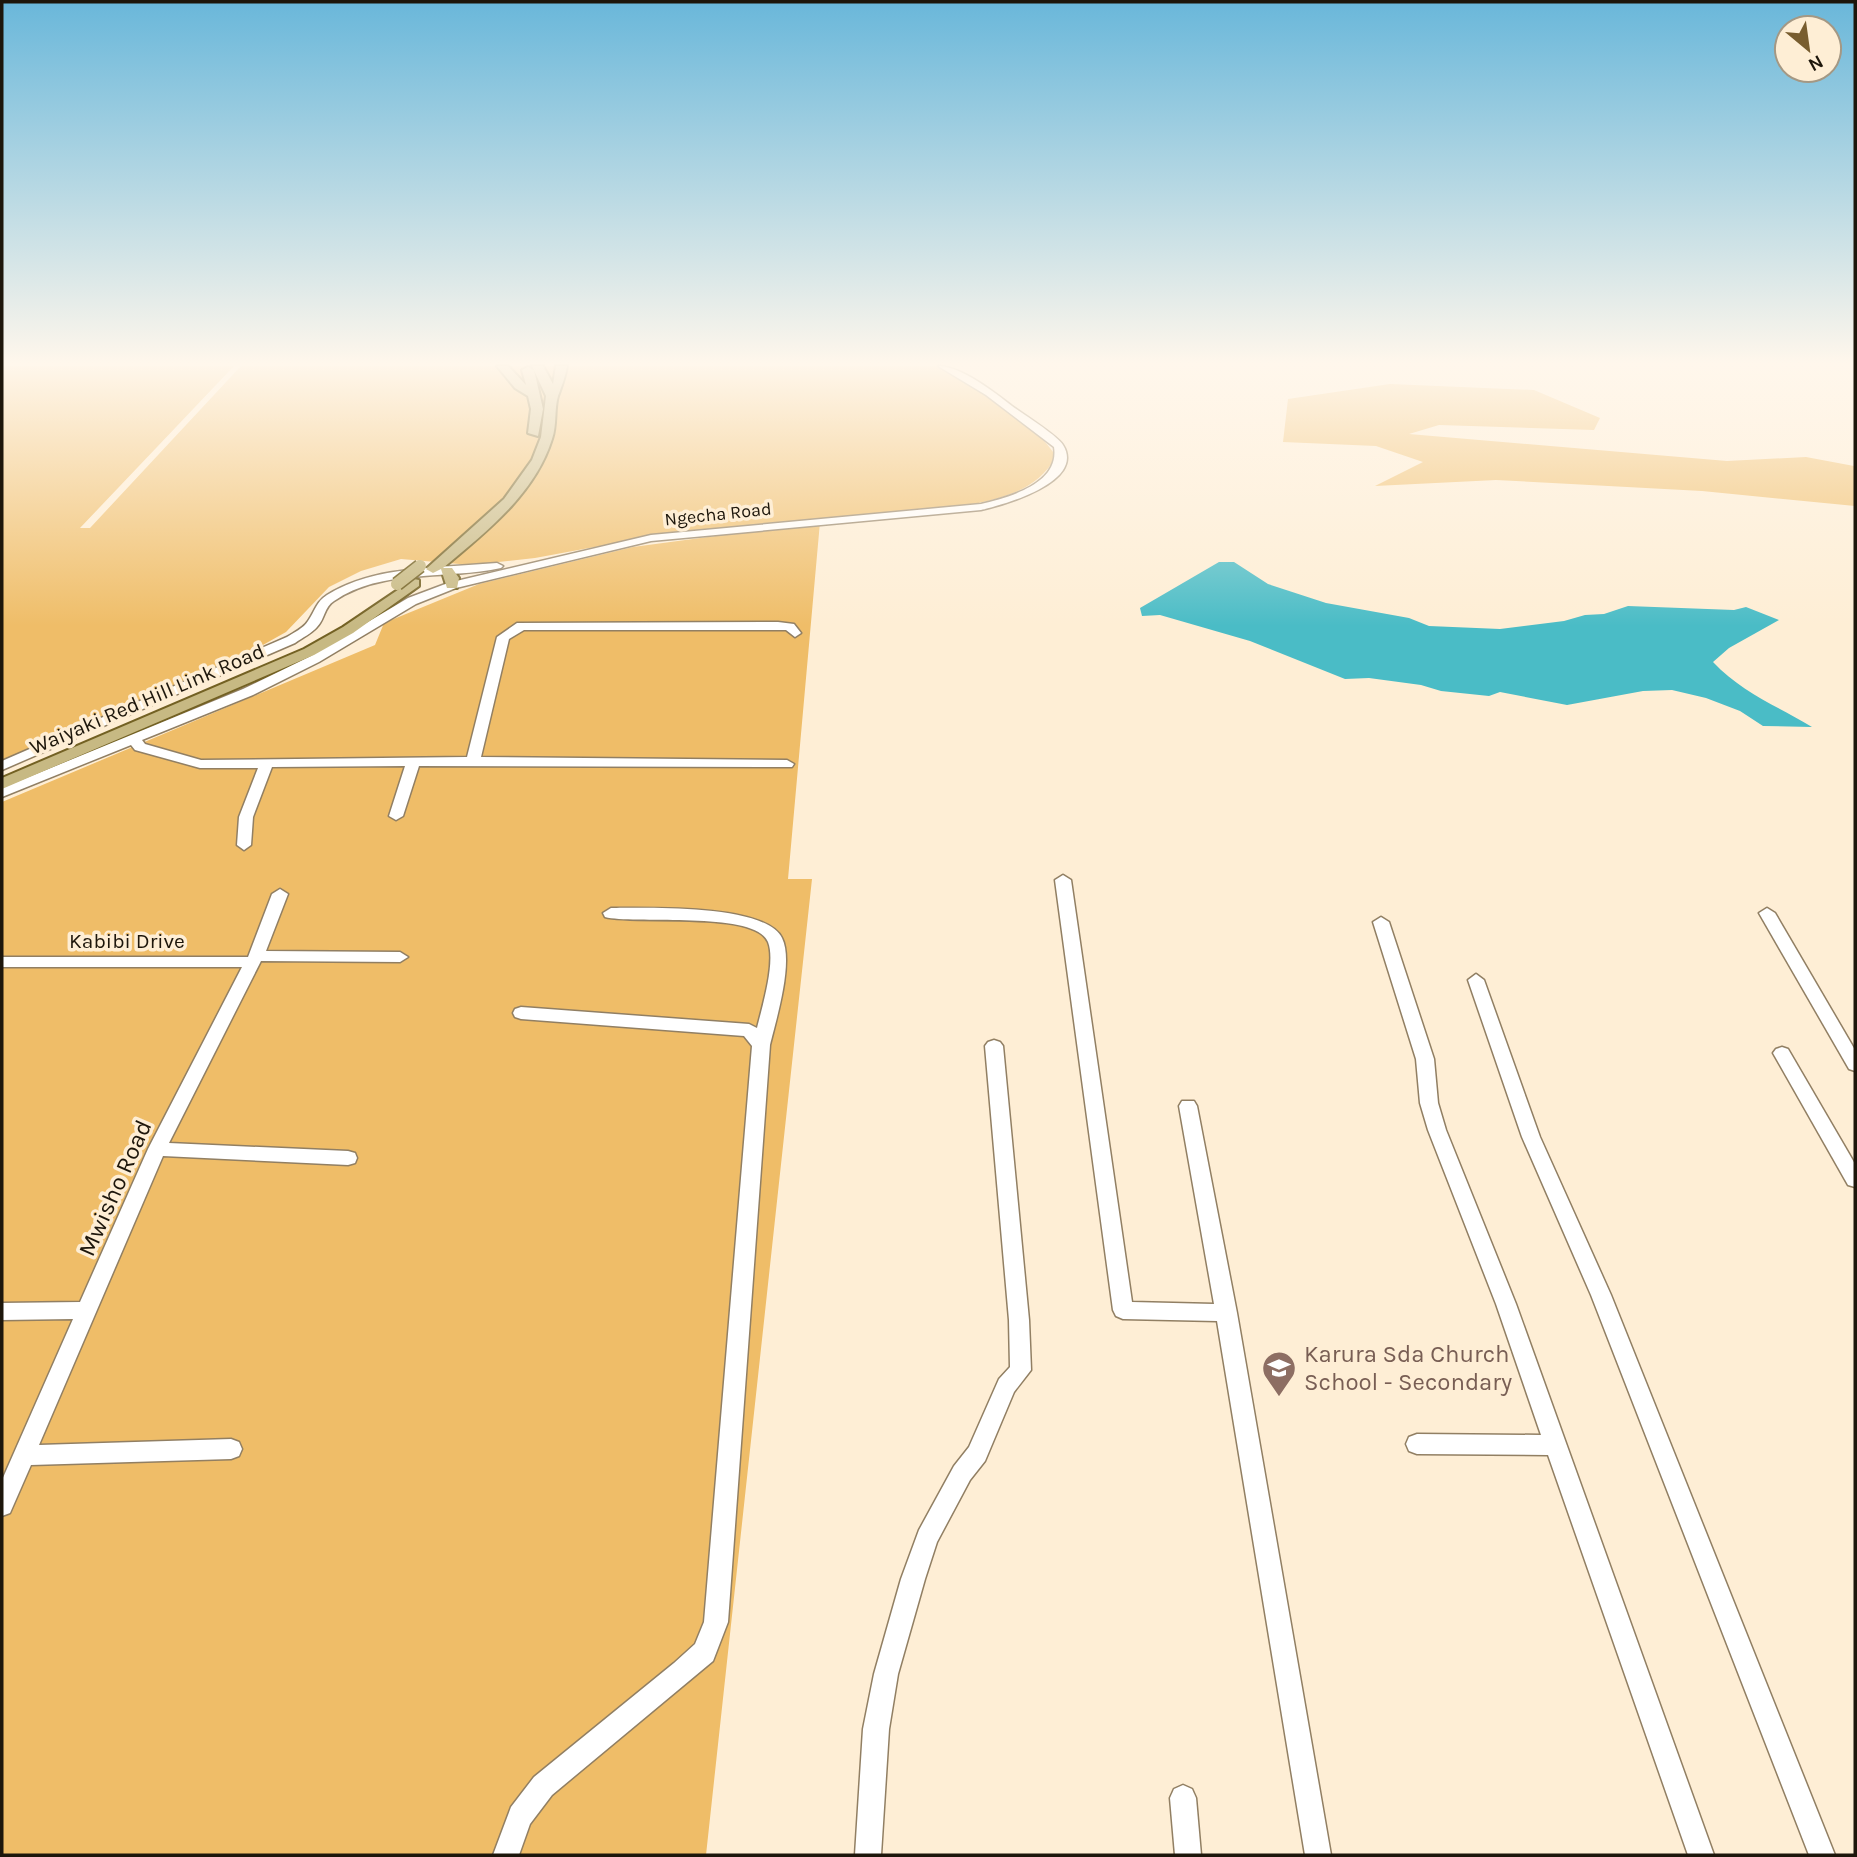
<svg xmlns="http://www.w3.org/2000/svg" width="1857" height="1857" viewBox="0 0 1857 1857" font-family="Karla,sans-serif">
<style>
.green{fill:#efbd68}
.water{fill:#4abcc6}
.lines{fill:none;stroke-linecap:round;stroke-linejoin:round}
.minor-casing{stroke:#917f63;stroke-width:3}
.major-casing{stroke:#736123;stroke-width:4}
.minor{fill:#fff;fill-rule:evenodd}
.major{fill:#c7b983;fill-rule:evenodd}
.major-bridge-casing{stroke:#736123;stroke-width:15;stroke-linecap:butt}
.major-bridge{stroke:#c7b983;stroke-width:12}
.labels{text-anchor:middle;stroke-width:7;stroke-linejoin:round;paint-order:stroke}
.far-street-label{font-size:18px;fill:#1d160b;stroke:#feeed5}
.street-label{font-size:21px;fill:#1d160b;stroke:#feeed5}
.near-street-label{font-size:24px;fill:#1d160b;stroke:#feeed5}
.near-education-label{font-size:24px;fill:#785e54;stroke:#feeed5;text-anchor:start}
</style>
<rect width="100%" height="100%" fill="#feeed5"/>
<!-- green -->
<g class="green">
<path d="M2 366H234L80 528H90L241 366H939C981 388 1028 416 1056 456 1037 493 997 499 959 507L654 536 535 558 471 565 401 559 361 571 329 587 286 632 231 663 168 692 2 760Z"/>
<path d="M1390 384 1534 390 1600 418 1594 430 1439 425 1409 434 1727 461 1806 457 1854 466 1855 506 1702 491 1496 480 1375 486 1423 462 1376 446 1283 442 1288 399Z"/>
<path d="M820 522 788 879H812L706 1855H2V802L375 645 384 623 479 584 633 547Z"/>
</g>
<!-- water -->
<path class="water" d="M1219 562H1234L1268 584 1326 603 1409 618 1429 626 1500 629 1564 621 1585 615 1604 614 1628 606 1734 610 1746 607 1779 620 1729 648 1713 662C1741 692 1777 706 1812 727L1763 726 1740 711 1706 698 1672 690 1643 691 1567 705 1500 692 1489 696 1441 691 1421 685 1369 678 1345 679 1250 641 1160 615 1142 616 1140 608Z"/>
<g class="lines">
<!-- minor casing -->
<g class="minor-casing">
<g id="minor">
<path d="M938 366C961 366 994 392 1012 406 1023 414 1058 436 1063 445 1086 482 1003 505 981 510L651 541 456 588 416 604 319 662 253 695 142 740 145 744 201 760 467 757 497 637 517 623 778 622 794 624 801 633 795 637 786 630H524L509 639 481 757 787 760 794 764 792 767 419 766 403 816 396 820 389 816 405 766 272 767 253 817 251 845 244 850 237 845 239 817 258 768H200L135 750 131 745 2 797V788L243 689 311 656 408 598 448 583 651 535 981 504C1009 497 1060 484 1054 447L986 395Z"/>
<path d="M497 563 503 566 501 568C447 580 382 568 334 601 324 607 325 619 317 627 312 633 302 638 295 643L2 770V761L287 637C293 633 304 628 308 621 315 611 316 602 327 595 375 565 442 568 497 563Z"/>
<path d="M1063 875 1071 880 1132 1302 1214 1304 1179 1106 1182 1101H1194L1197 1106 1237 1313 1331 1855H1305L1217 1321 1123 1319 1116 1316 1113 1310 1055 880Z"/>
<path d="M280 889 288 894 266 951 400 952 408 957 400 962 261 961 169 1143 348 1151 355 1153 357 1158 355 1163 348 1165 163 1156 39 1445 231 1439 239 1442 242 1449 239 1456 231 1459 31 1465 10 1513 2 1516V1480L73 1319 2 1320V1303L80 1302 148 1149 242 967H2V957H248L272 894Z"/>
<path d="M611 908C646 908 766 904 782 938 794 962 776 1020 770 1045L728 1622 713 1661 552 1795 530 1824 519 1855H493L511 1807 534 1777 674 1663 695 1644 704 1622 752 1046 744 1036 521 1019 515 1017 513 1013 515 1009 521 1007 749 1024 757 1028C762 1007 776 962 768 942 755 910 635 925 605 917L603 913Z"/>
<path d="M1767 908 1775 913 1855 1050V1071L1849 1069 1759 913Z"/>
<path d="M1381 917 1389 922 1434 1059 1438 1103 1446 1130 1516 1304 1714 1855H1688L1548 1455 1417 1454 1409 1451 1406 1444 1409 1437 1417 1434 1541 1435 1496 1304 1428 1130 1420 1103 1416 1059 1373 922Z"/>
<path d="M1476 974 1484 980 1540 1137 1611 1295 1835 1855H1809L1591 1295 1522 1137 1468 980Z"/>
<path d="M994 1040 1000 1042 1003 1046 1029 1320 1031 1370 1014 1392 985 1461 970 1480 937 1542 925 1579 898 1674 889 1729 881 1855H855L863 1729 874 1674 901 1579 919 1530 954 1466 969 1447 999 1379 1010 1367 1009 1320 985 1046 988 1042Z"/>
<path d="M1782 1047 1788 1049 1855 1164V1187L1848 1185 1773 1053 1776 1049Z"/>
<path d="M1183 1785 1192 1789 1196 1798 1201 1855H1175L1170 1798 1174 1789Z"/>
</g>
</g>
<!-- major casing -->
<g class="major-casing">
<g id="major">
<path d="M497 366H508L526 385 522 370 528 367 534 370 543 409 538 436 528 433 531 409 528 396 515 388Z"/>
<path d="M532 366H543L553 384 556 366H567C565 378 562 385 558 396 554 409 557 425 552 439 535 494 486 532 443 568H452L459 578 457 588H447L441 569 433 573 426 569 504 499 532 460 541 437 546 396Z"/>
<path d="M414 579 419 580V586L353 633 314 655 2 789V778L304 649 343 627Z"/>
</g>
</g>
<!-- minor -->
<use href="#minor" class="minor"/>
<!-- major -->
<use href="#major" class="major"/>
<!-- major-bridge casing -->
<g class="major-bridge-casing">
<path id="major-bridge" d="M397 584 420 566"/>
</g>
<!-- major-bridge -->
<use href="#major-bridge" class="major-bridge"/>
</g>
<!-- sky -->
<linearGradient id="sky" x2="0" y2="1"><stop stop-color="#69b7da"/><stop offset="0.58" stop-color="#fff7ec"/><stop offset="1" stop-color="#fff7ec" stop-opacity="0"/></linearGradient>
<rect width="1857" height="626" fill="url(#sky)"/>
<!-- icons -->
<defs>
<g id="school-pin" transform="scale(1.75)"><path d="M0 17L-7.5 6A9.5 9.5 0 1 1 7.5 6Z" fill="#8d6e63" stroke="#feeed5"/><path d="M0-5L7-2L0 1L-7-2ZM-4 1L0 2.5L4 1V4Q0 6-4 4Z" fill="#fff"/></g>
</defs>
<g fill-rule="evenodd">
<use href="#school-pin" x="1279" y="1368"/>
</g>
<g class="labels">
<!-- far-street labels -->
<g class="far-street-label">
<text transform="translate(718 514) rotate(-6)" y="6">Ngecha Road</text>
</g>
<!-- street labels -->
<g class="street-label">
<text transform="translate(147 699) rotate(-23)" y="7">Waiyaki Red Hill Link Road</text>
<text x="127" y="948">Kabibi Drive</text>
</g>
<!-- near-street labels -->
<g class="near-street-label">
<text transform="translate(115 1188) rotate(-66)" y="8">Mwisho Road</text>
</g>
<!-- near-education labels -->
<g class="near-education-label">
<text x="1304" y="1362">Karura Sda Church<tspan x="1304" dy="28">School - Secondary</tspan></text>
</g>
</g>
<!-- border -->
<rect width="1857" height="1857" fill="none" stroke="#1d160b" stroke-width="7"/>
<!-- north arrow -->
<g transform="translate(1808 49) rotate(151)"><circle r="33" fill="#feeed5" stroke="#a49884" stroke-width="2"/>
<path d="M0-5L12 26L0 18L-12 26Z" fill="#785d2f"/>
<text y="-10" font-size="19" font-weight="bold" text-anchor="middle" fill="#1d160b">N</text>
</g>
</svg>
